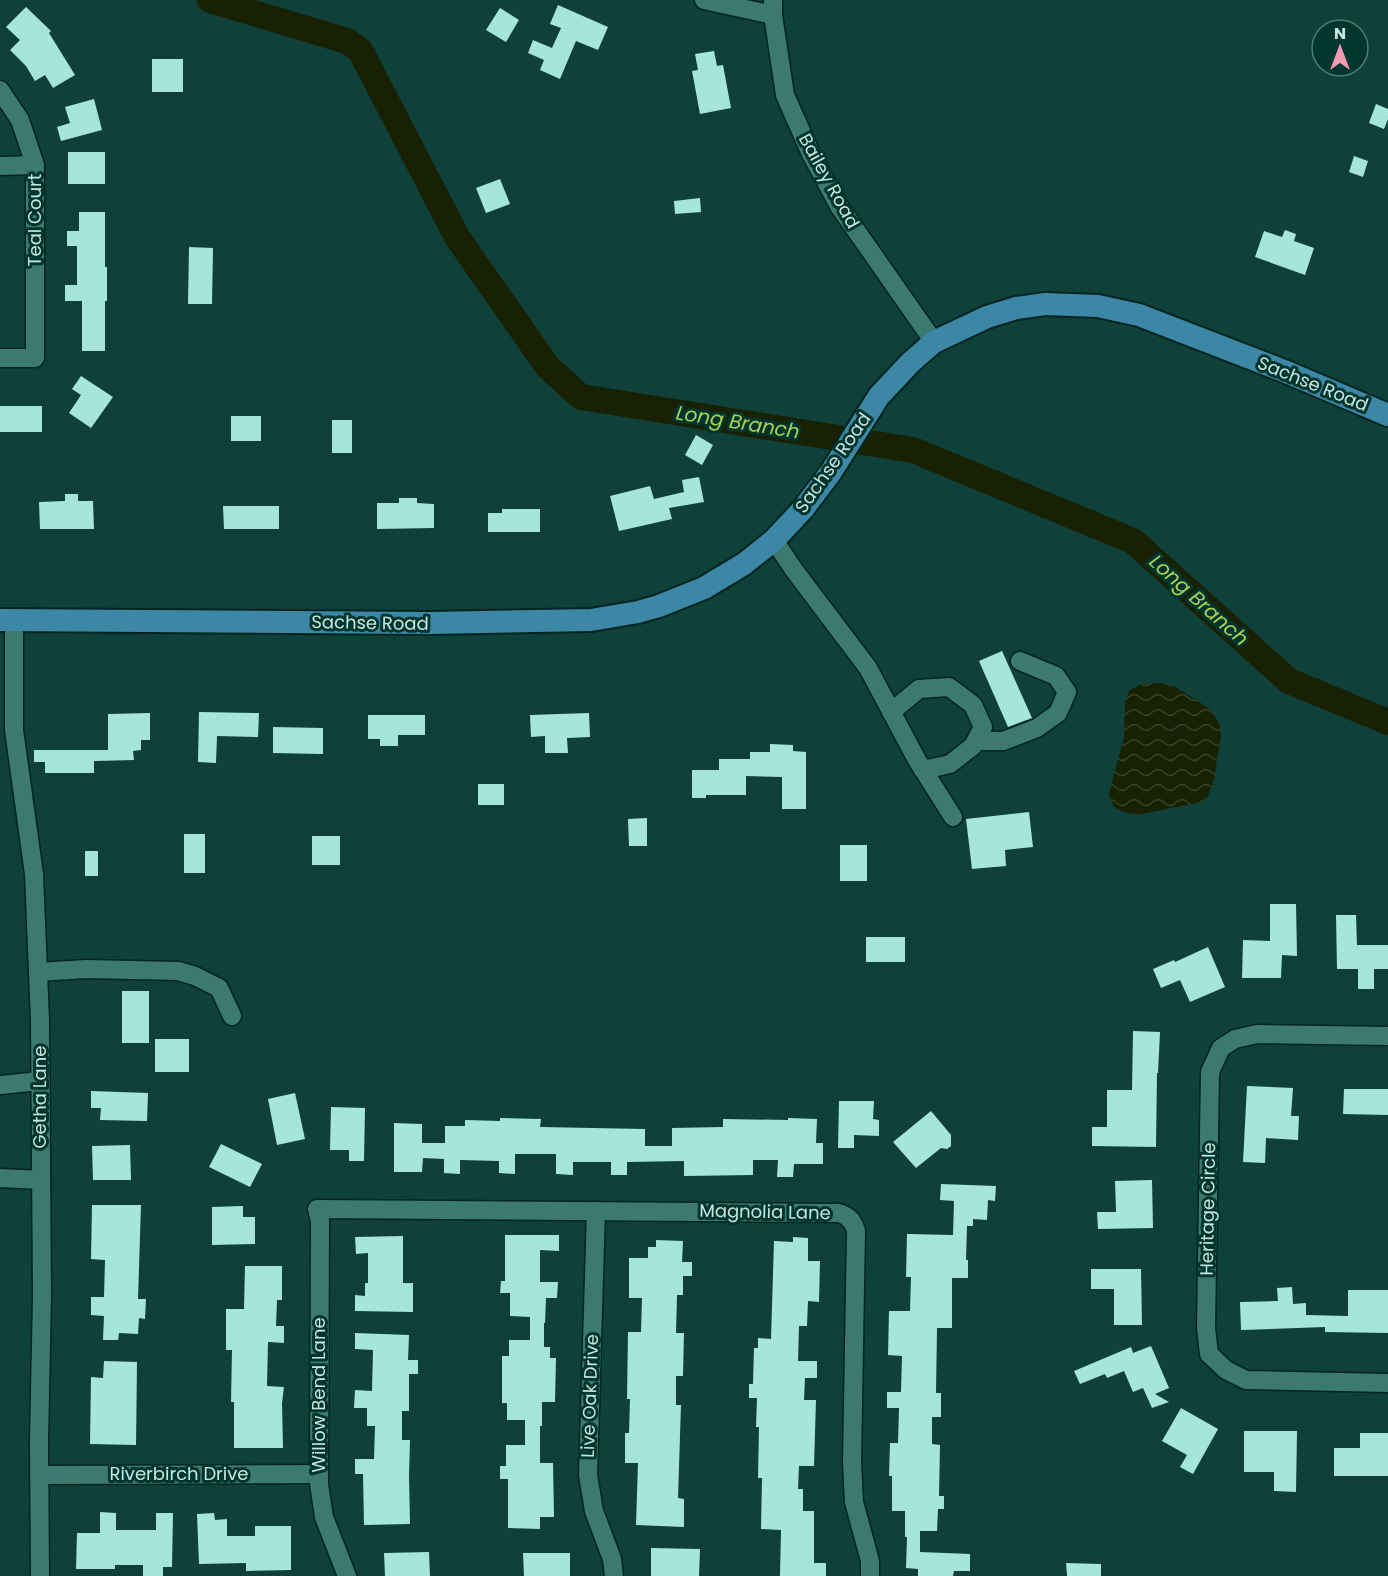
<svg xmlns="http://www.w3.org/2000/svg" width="1388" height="1576" viewBox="0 0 1388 1576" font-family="Poppins,sans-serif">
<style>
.water{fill:url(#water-waves)}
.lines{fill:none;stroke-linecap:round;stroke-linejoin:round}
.river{stroke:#192103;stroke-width:26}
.building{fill:#a6e6da}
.minor-casing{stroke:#032520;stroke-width:21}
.major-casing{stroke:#032520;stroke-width:26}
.minor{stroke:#3c796f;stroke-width:18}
.major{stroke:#3d87a6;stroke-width:22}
.labels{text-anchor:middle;stroke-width:6;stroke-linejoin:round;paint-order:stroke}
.street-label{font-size:18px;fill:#c7e5df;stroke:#01362f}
.water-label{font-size:20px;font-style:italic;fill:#aecf50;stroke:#01362f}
</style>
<defs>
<pattern id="water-waves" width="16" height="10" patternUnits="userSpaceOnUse" patternTransform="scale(1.5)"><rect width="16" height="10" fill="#192103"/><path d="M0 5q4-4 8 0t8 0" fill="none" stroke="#394127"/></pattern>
</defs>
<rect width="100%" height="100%" fill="#0f4039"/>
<!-- water -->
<path class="water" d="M1160 683 1174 686 1210 709 1219 723 1221 736 1214 779 1208 796 1201 802 1137 815 1124 812 1114 807 1109 794 1124 737 1125 702 1129 691 1141 684Z"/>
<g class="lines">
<!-- river -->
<path class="river" d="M210 0 347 41 360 50 457 237 548 367 581 397 913 450 1133 541 1289 681 1388 722"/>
</g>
<!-- building -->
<g class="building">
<path d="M558 5 608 27 598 50 576 41 560 79 540 70 544 60 528 53 533 40 552 48 561 28 550 24Z"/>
<path d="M26 7 51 31 49 33 75 75 53 88 45 75 35 81 26 66 10 50 20 40 6 27Z"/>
<path d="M500 8 519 20 506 42 486 30Z"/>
<path d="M714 51 717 66 723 65 731 108 700 114 692 71 698 70 695 54Z"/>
<rect x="152" y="59" width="31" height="33"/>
<path d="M94 99 102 130 61 141 57 127 70 123 65 107Z"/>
<path d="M1376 104 1388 109V119L1384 129 1369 123Z"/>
<rect x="68" y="152" width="37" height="32"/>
<path d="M1354 156 1368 161 1363 177 1349 172Z"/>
<path d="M500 179 510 204 486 213 476 188Z"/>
<path d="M700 198 701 212 675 214 674 201Z"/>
<path d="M79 212H105V267H107V301H105V351H82V301H65V285H77V246H67V231H79Z"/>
<path d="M1285 230 1296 234 1294 241 1314 248 1305 275 1255 257 1264 231 1282 237Z"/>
<path d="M189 247 213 248 212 304H188Z"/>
<path d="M81 376 113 397 91 428 69 413 81 395 72 389Z"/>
<rect x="0" y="406" width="42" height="26"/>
<rect x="231" y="416" width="30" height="25"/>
<rect x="332" y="420" width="20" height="33"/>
<path d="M696 435 713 445 702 465 685 455Z"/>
<path d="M699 477 704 502 669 508 672 519 619 531 610 496 650 486 654 499 684 492 682 480Z"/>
<path d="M65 494H78V501H93L94 529H40L39 502 65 501Z"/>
<path d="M399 498H417V503L434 504V528L377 529V503H399Z"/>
<path d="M223 506H279V529H224Z"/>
<path d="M502 509H540V532H488V513H502Z"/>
<path d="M1002 651 1032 718 1008 727 979 661Z"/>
<path d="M199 712 259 713 258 737 217 736 216 763 198 762Z"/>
<path d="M150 713V740H141V750L133 751 134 760 94 761V773H45V762H34V750H108V714Z"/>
<path d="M589 713 590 737 567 738 568 753H545V736L531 737 530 715Z"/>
<path d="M368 715H425V735H398V746H380V739H368Z"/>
<path d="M273 727 323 728V754L273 753Z"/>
<path d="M770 744 793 745V751L806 752V809H782V777L746 776V795H706V798H692V770H719V759H750V752H770Z"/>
<rect x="478" y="784" width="26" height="21"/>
<path d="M1029 812 1033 847 1005 850 1006 866 972 869 966 819Z"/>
<path d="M647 818V846H629L628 819Z"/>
<rect x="184" y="834" width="21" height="39"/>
<rect x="312" y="836" width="28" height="29"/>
<rect x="840" y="845" width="27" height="36"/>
<rect x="85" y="851" width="13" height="25"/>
<path d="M1270 904H1296L1297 956 1282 955 1281 978H1242L1243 940 1270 941Z"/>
<path d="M1336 915H1356L1357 945H1388V969H1374V989H1358V969H1337Z"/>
<rect x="866" y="937" width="39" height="25"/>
<path d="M1208 947 1225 987 1190 1002 1180 980 1161 988 1153 969 1174 960 1175 962Z"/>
<rect x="122" y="991" width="27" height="52"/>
<path d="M1133 1031 1160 1032 1158 1073H1157L1156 1147 1092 1146V1127H1107V1090H1132Z"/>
<rect x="155" y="1039" width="34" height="33"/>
<path d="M1247 1086 1293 1088 1291 1116H1299L1298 1140 1266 1138 1265 1163 1243 1162Z"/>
<path d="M1344 1089H1388V1115L1343 1114Z"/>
<path d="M91 1091 148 1093 147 1121 100 1120 101 1108H91Z"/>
<path d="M295 1093 305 1139 277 1145 268 1099Z"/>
<path d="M839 1101H874L873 1119 879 1120V1136L854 1135V1148H838Z"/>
<path d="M331 1107 365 1108 364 1161H349V1150H330Z"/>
<path d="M931 1111 951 1135V1146L947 1149 941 1148 916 1168 893 1142Z"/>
<path d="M500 1118 541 1119 540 1127 645 1129V1146H672V1128L723 1127V1119L788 1120V1118L817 1119 816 1143H823V1164H794L793 1177H777L778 1160H753V1175L684 1176V1161L627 1162V1175H611V1162H573V1175L556 1174V1154H515V1174L499 1173V1161L460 1160V1174L444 1173V1159L423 1158 422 1172H394V1123L422 1124V1143H445V1126H465V1120L500 1121Z"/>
<path d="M221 1144 262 1164 250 1187 209 1167Z"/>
<path d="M130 1145 131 1180H93L92 1146Z"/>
<path d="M1152 1180 1153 1228 1098 1229 1097 1212H1116L1115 1181Z"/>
<path d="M941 1184 996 1186 995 1201 988 1200 987 1220 973 1219V1226H967L966 1260H968V1278H952V1328H937L936 1393H941V1417H932V1444L940 1445 939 1496H944V1509H938L937 1531H920V1552L970 1554V1571H954L953 1576H918V1569L906 1568 907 1537H905V1511H892V1476H889L890 1443H898L899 1408H887V1392H901L902 1356 888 1355 889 1311H910L911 1277H906L907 1234 953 1235 954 1201 940 1200Z"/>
<path d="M92 1205H141L138 1299H146L145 1319 139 1318 138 1334 119 1333 118 1340H103L104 1316 91 1315V1297H104L105 1260 91 1259Z"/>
<path d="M243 1206V1217H255V1244L212 1245V1207Z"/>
<path d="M505 1235H559V1251L540 1250V1282H558L557 1298H546L545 1323H544V1347H550V1358H556L555 1402H542V1426H540V1463H553L554 1517H540V1529L508 1528V1479H500V1466H506V1445H525V1420H507V1403H502V1356H509V1340H530V1317L510 1316V1293H500L501 1281H505Z"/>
<path d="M403 1236V1283H413V1312L355 1311V1295L365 1296V1283H368V1253L356 1254 355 1237Z"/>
<path d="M793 1237 808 1238V1261H820L819 1302 808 1301 807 1326H799L798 1361H817V1378H805L804 1400H816L814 1466H799L798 1489H803V1511H814V1563H826V1576H780L781 1530 761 1529 762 1478H758L759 1427H756L757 1398H749V1384H753L754 1348H758V1338L771 1339 774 1241 793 1242Z"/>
<path d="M656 1240 683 1241 682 1262H692V1276H683V1295H677L676 1333H684L683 1376H676V1405H681L678 1498 684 1499V1527L636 1525 638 1463H625V1433H629L630 1399H627L628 1332H641L642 1298H629V1258H648V1247H656Z"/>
<path d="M245 1266H282V1300H277L276 1326H284V1343L268 1342 267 1386 284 1387 282 1403 283 1448H234V1402H231L232 1350H226V1309H244Z"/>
<path d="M1091 1269H1141L1142 1325H1114V1289H1091Z"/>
<path d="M1292 1287 1293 1304 1306 1303V1315L1348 1316V1290H1388V1333L1325 1332V1327L1241 1330 1240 1302 1278 1301 1277 1288Z"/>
<path d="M355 1333 409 1335 408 1360H418V1374H409V1411H402V1440H410L409 1475 410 1524 364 1525 363 1474H355V1459H374L375 1426H367V1408H354L355 1390 372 1391 373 1350 355 1349Z"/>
<path d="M1151 1346 1169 1388 1155 1394 1169 1402 1152 1408 1143 1388 1133 1392 1124 1371 1107 1378 1105 1374 1080 1384 1074 1371 1131 1347 1133 1353Z"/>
<path d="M104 1361 137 1362 136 1445 90 1444 91 1377 103 1378Z"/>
<path d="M1181 1408 1218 1429 1193 1474 1180 1467 1187 1455 1162 1441Z"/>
<path d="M1244 1431H1297L1296 1492 1274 1491V1472H1244Z"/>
<path d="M1360 1433H1388V1476H1334V1448H1360Z"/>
<path d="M100 1512 116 1513V1530H156V1513H173L172 1567H163V1576H143V1565H115V1569H76L77 1533H100Z"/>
<path d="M214 1513 215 1520 227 1519V1536H255V1526H291V1570L246 1571V1563L199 1564 197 1514Z"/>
<path d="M651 1548 700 1549 699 1576H651Z"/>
<path d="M429 1552 430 1576H385L384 1553Z"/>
<path d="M523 1553H570V1576H524Z"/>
<path d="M1066 1563 1101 1564V1576H1067Z"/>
</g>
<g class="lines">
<!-- minor casing -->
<g class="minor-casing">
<g id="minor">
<path d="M704 0 773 15"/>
<path d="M773 0V15L785 95 811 154 839 206 934 342"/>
<path d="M0 90 20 120 35 165V358H0"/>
<path d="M0 166 35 165"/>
<path d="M774 540 794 570 868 668 917 760 953 817"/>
<path d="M14 620V730L34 874 40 1021 42 1296 39 1441 40 1576"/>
<path d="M891 712 919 689 949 687 973 705 983 727 973 746 950 764 923 770"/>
<path d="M976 741H1003L1037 728 1058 713 1067 692 1056 676 1020 661"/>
<path d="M38 972 86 969 178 971 195 976 219 988 232 1016"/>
<path d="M1388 1036 1257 1034 1235 1039 1221 1048 1210 1072 1206 1328 1209 1354 1226 1370 1246 1380 1388 1383"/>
<path d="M0 1085 40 1081"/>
<path d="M0 1178 41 1180"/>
<path d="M596 1211 588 1475 594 1511 612 1559 614 1576"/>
<path d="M39 1475 319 1474"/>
<path d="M347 1576 324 1517 319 1484 320 1221 317 1209 839 1213C849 1216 853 1221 856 1231L852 1462 854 1502 870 1561V1576"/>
</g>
</g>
<!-- major casing -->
<g class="major-casing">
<path id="major" d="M0 620 430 623 591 620 638 612 659 606 704 588 744 564 774 540 803 509 831 472 879 396 911 362 934 342 987 317 1016 308 1045 304 1098 306 1139 315 1284 371 1388 415"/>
</g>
<!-- minor -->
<use href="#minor" class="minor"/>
<!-- major -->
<use href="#major" class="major"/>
</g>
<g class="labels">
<!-- street labels -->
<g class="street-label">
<text transform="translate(829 181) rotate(61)" y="6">Bailey Road</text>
<text transform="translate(35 220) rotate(-90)" y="6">Teal Court</text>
<text transform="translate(1313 384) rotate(22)" y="6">Sachse Road</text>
<text transform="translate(833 463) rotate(-55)" y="6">Sachse Road</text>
<text transform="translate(370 623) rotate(1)" y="6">Sachse Road</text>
<text transform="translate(40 1097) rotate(-90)" y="6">Getha Lane</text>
<text transform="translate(1208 1209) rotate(-89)" y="6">Heritage Circle</text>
<text transform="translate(765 1212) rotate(1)" y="6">Magnolia Lane</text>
<text transform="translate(319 1395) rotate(-90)" y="6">Willow Bend Lane</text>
<text transform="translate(590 1396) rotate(-88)" y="6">Live Oak Drive</text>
<text x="179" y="1480">Riverbirch Drive</text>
</g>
<!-- water labels -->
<g class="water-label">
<text transform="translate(738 422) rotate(9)" y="7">Long Branch</text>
<text transform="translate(1199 600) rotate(42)" y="7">Long Branch</text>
</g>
</g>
<!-- north arrow -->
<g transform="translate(1340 48)"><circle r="28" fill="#01362f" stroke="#507c75" stroke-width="1.5"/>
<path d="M0-4.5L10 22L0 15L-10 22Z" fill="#f19ab2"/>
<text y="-9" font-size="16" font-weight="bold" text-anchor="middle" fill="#c7e5df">N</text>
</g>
</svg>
